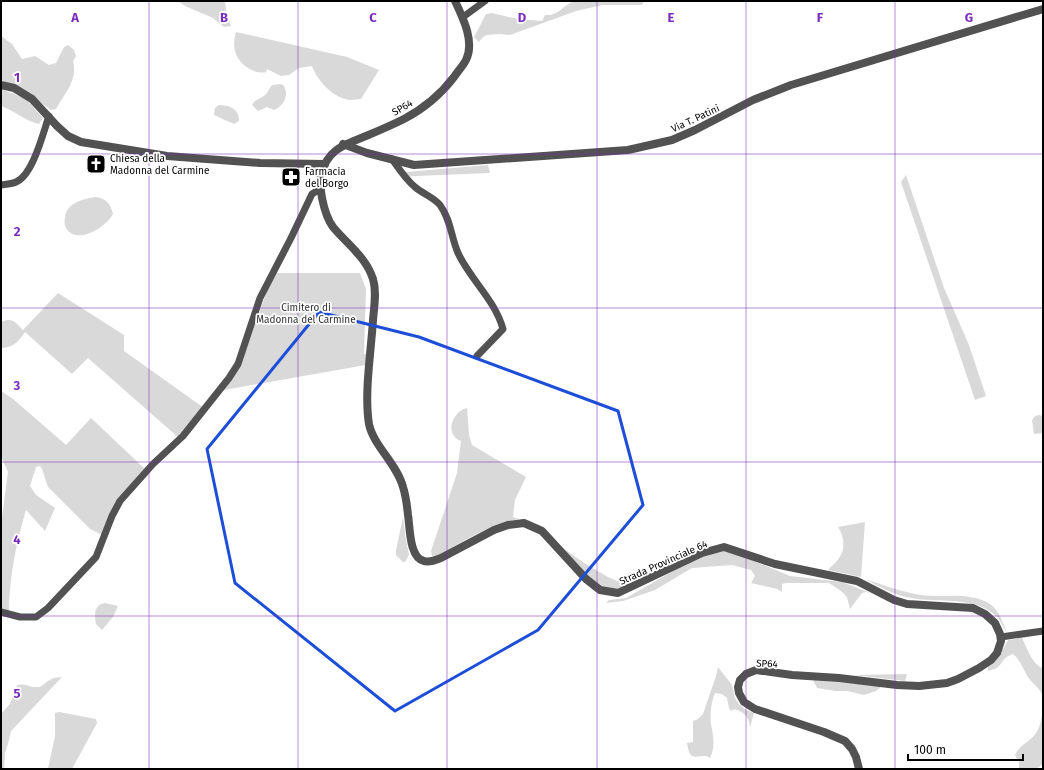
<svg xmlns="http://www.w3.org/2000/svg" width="1044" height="770" viewBox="0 0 1044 770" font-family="'Fira Sans',sans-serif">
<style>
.green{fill:#d9d9d9}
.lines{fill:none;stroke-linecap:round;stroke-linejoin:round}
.minor{stroke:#525252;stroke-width:7}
.tertiary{stroke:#525252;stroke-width:8}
.marked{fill:none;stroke:#1d4ed8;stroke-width:3;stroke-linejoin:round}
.grid{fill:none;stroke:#7b2cbf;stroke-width:1;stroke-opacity:0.55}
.labels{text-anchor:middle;stroke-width:3.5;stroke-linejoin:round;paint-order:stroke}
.street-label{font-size:10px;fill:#000;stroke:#fff}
.poi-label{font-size:10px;fill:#000;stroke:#fff;text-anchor:start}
.park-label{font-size:10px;fill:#303030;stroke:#fff}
.grid-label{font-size:13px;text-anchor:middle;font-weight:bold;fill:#7b2cbf;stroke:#fff;stroke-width:3.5;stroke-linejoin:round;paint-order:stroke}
</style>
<rect width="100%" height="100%" fill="#fff"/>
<!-- green -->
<g class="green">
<path d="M178 1H225L226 10 231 26 224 27 213 18 185 6Z"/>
<path d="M574 1H644L642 5H603L576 11 510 35 499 34 487 35 483 37 479 42 474 37 486 14 492 13 518 19 542 21 545 15C559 16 562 6 574 1Z"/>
<path d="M236 32 347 57 379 70 361 99C357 99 350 101 345 99 331 95 317 80 312 66L299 68 289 75 281 76 267 69 266 72C255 75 240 65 236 54 233 46 234 39 236 32Z"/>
<path d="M1 36 12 44 22 59 35 56 49 65 56 63 64 47 68 45 74 50 76 56 73 61C78 80 65 93 56 109L51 110 28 93 1 80Z"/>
<path d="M281 84 284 86C289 95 284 106 274 110L267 107 258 111 252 105C255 99 261 99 266 94 268 92 269 88 272 85Z"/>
<path d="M1 89 26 99 43 118 39 124C25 121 15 111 1 106Z"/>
<path d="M219 105C230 105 239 109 239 121L234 124 214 115 215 108Z"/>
<path d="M488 165 490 173 416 176H409L406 172Z"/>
<path d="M906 175 944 288 969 345 986 396 975 400 901 182Z"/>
<path d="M95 197C106 198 111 204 113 214 106 227 77 246 66 228 65 226 64 221 65 218 66 203 83 199 95 197Z"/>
<path d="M277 273H360L366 289 364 354H367L366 365 224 390 245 352 267 291Z"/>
<path d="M58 293 124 335V351L204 408 179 438 88 358 72 374 25 332C19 341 13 348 1 348V322C13 317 15 322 23 330Z"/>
<path d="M1 391 13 399 66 445 91 418 146 470 128 488 102 535 90 529 48 487 42 469 40 466 36 467 30 486 36 495 55 508 45 531 26 510C16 544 9 578 9 613L1 611V525L8 472 1 456Z"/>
<path d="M467 408 469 435 472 445 526 477 515 500 513 517 519 519C490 524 464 541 439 555L432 556 431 551 457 473 461 441C444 435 452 411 467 408Z"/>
<path d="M1039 415 1043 416V433L1034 434 1032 420 1035 416Z"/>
<path d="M403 517 406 540 409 555 405 562H403L396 555V550Z"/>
<path d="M865 522 861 577 828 570C831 566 837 562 839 558 846 549 844 536 838 527Z"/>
<path d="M559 545 584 563 608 577 617 581 627 582 638 581C631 583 622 590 615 590 594 591 572 559 559 545Z"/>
<path d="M723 551 735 553 790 576 842 582 873 594 866 592 862 593 850 609 847 597 841 591 829 583H786L782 584V592L777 589 751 583 755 576 751 570 732 565 692 568 655 590 623 601 606 603 609 600 626 598 687 563 704 555Z"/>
<path d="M865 579C883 585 902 592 921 595 943 598 970 591 990 604 999 610 1003 623 1007 633 1003 627 1000 619 995 615 973 596 938 603 911 598 894 595 880 587 865 579Z"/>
<path d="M105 603 118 606 113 617 102 630 96 624C94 614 94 605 105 603Z"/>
<path d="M1022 638C1027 647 1032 665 1043 668V697C1041 690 1036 686 1031 681 1024 673 1021 660 1013 654 998 659 1005 668 988 671V666L1003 649 1008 640Z"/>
<path d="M718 667 732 685 735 698 739 704 746 710 754 713 750 727C749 717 745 713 735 709L731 711 729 708 727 698 722 694 715 693C711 703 710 713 711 724 713 736 716 746 710 758L707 756C693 756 690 761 687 743L693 742V721L698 719 703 714 716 676Z"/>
<path d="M907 674 905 681 854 675Z"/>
<path d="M62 677 11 731 8 744 5 753 4 769H1V714L10 704 17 685C26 683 28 687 36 687 42 688 45 682 50 680 53 677 58 678 62 677Z"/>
<path d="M813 680 882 686 876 691 864 695 847 691H836L817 688Z"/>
<path d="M1043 711V764L1036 769H1019V762L1015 755C1019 745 1030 742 1036 733 1041 726 1041 718 1043 711Z"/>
<path d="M59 712 96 719 97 723 72 769H48L55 736V713Z"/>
</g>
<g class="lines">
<!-- minor -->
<g class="minor">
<path d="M463 17 485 1"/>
<path d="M392 159C399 169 406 180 415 187 423 194 433 197 440 205 451 220 451 237 458 253 470 279 495 300 503 329L477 356"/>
<path d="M1 185C6 184 12 184 16 182 33 175 43 133 49 116"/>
<path d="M1 612 20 617H36L48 608 96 557 112 516 120 501 153 464 183 436 229 378 238 364 260 298 291 238 312 194 320 189"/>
<path d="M1001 637 1043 631"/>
</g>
<!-- tertiary -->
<g class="tertiary">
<path d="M455 1C463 18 475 42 466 60 463 66 458 71 454 77 441 94 423 109 404 119 392 125 378 131 366 136 344 145 328 149 321 174 319 182 321 191 322 198 324 208 327 219 333 227 347 244 366 257 373 279 377 292 374 307 373 320 371 352 364 394 369 424 373 445 397 464 403 487 406 496 407 505 408 515 410 526 409 558 424 561 429 563 436 560 441 558L494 530 508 525 524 523 542 531 586 579 600 590 618 593 702 553 724 547 775 564 857 581 894 600 907 604 973 608 985 614 995 623 1000 634 1001 641 997 653 991 660 979 668 958 679 947 683 919 686 897 685 839 678 792 675 756 670 746 674 740 680 738 687 739 693 744 702 755 709 824 732 845 741 852 749 856 757 859 769"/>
<path d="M1 85 14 88 32 99 57 126 68 136 81 142 167 156 260 163 325 164"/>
<path d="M343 144 367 153 414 165 628 150 672 140 695 130 753 100 791 85 1043 9"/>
</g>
</g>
<!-- marked area -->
<path class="marked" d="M319 312 419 337 618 411 643 505 538 630 395 711 235 583 207 449Z"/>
<!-- grid -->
<path class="grid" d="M149 1V769M298 1V769M447 1V769M597 1V769M746 1V769M895 1V769M1 154H1043M1 308H1043M1 462H1043M1 616H1043"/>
<!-- icons -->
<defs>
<g id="church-square" transform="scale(1)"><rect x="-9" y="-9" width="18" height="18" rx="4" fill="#000" stroke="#fff"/><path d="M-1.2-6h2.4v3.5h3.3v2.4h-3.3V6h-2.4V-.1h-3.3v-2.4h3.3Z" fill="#fff"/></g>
<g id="pharmacy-square" transform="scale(1)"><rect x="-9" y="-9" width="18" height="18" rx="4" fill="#000" stroke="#fff"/><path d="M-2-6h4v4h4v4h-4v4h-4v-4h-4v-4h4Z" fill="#fff"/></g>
</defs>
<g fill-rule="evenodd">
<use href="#church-square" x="96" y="164"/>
<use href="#pharmacy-square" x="291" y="177"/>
</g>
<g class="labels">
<!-- street labels -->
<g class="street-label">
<text transform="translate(402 107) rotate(-30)" y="4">SP64</text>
<text transform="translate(695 118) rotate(-25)" y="4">Via T. Patini</text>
<text transform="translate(663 562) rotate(-24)" y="4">Strada Provinciale 64</text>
<text transform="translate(767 663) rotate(3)" y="4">SP64</text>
</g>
<!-- poi labels -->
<g class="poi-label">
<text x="110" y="162">Chiesa della<tspan x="110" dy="12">Madonna del Carmine</tspan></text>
<text x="305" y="175">Farmacia<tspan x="305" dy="12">del Borgo</tspan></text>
</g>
<!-- park labels -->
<g class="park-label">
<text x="306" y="311">Cimitero di<tspan x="306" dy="12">Madonna del Carmine</tspan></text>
</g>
</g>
<g class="grid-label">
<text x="75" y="22">A</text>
<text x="224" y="22">B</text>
<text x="373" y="22">C</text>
<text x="522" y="22">D</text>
<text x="671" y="22">E</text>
<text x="820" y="22">F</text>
<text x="969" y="22">G</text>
<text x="17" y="82">1</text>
<text x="17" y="236">2</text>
<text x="17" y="390">3</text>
<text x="17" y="544">4</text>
<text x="17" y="698">5</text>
</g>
<!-- border -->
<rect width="1044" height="770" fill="none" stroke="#000000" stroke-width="4"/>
<!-- scale -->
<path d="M908 754v6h115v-6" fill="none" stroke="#000000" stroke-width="2"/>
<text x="914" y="754" font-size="12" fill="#000000" stroke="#ffffff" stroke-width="3" paint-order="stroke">100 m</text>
</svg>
